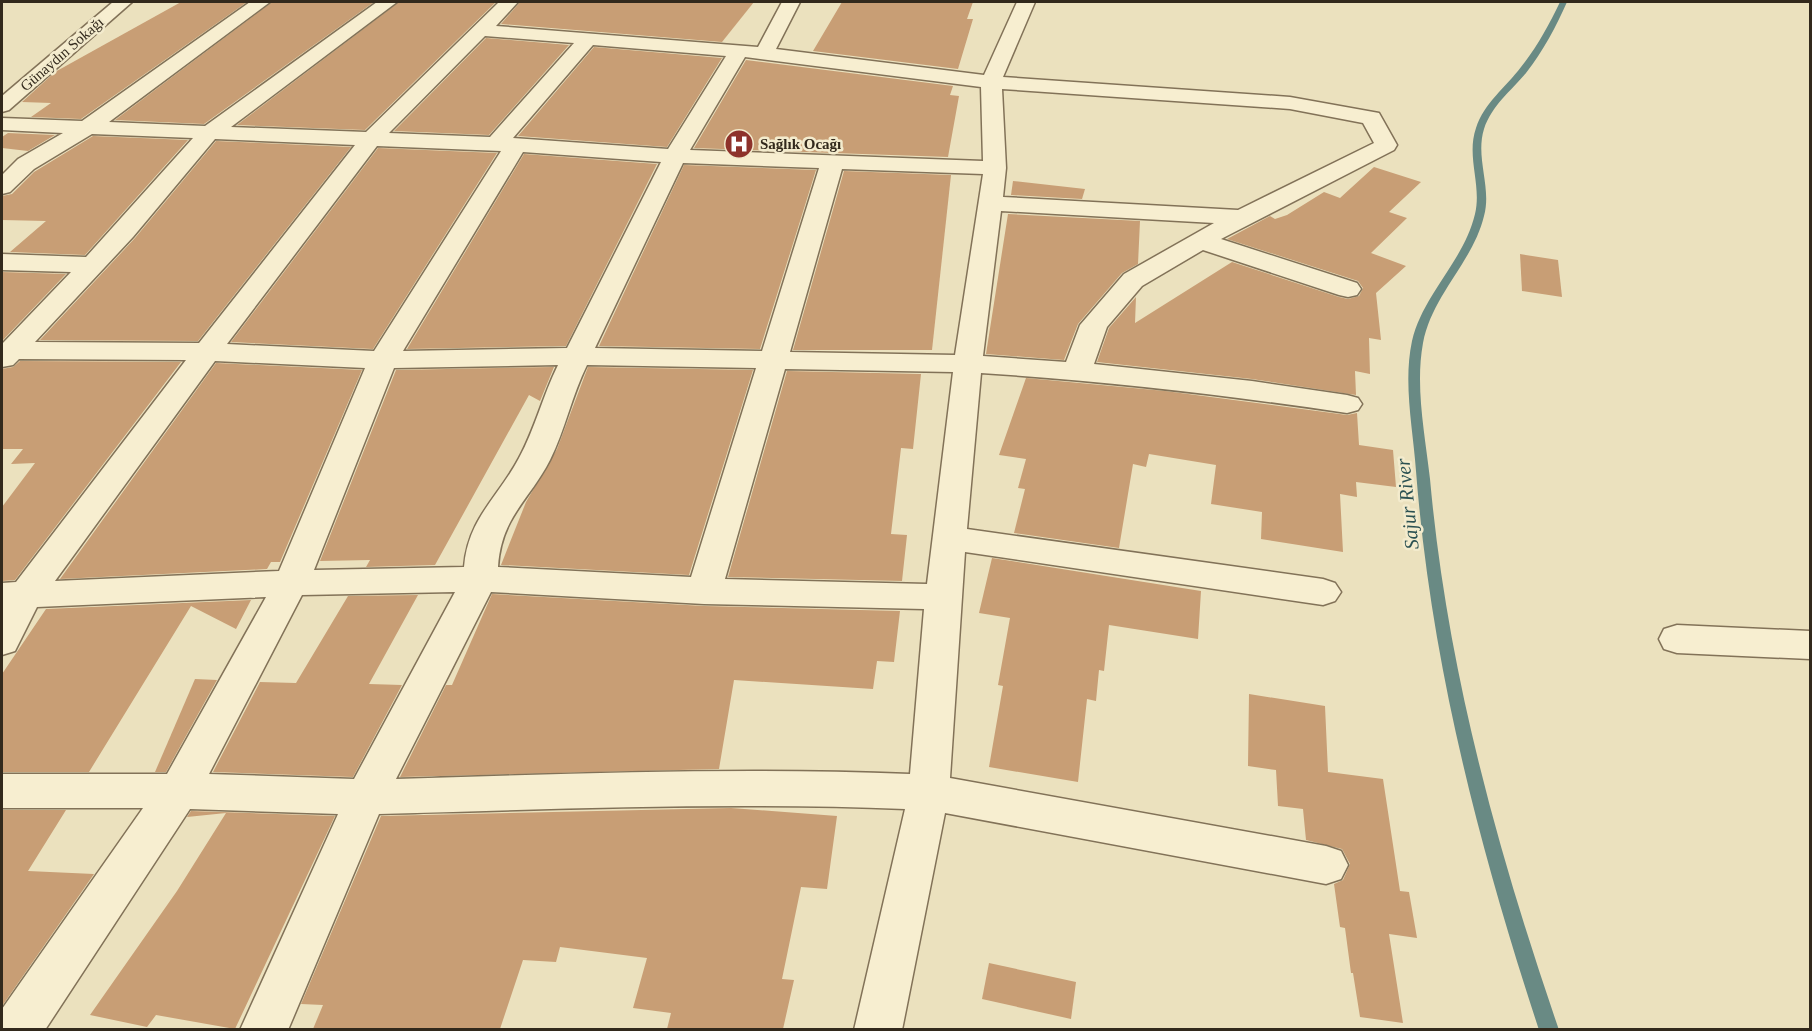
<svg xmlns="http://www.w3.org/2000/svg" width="1812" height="1031" viewBox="0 0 1812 1031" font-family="Georgia,serif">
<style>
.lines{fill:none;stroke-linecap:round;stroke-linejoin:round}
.stream{fill:#698a84;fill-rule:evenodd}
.building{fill:#c89e75}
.minor-casing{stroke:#827258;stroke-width:3}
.minor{fill:#f7eed0;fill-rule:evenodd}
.labels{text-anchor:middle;stroke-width:5;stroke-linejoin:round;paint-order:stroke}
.far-street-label{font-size:15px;fill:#32291c;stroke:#f3ebcd}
.far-poi-label{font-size:15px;font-weight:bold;fill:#32291c;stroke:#f3ebcd;text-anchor:start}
.water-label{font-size:20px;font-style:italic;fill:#2b5152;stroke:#f3ebcd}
</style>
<rect width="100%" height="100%" fill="#ebe1be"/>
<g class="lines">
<!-- stream -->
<path class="stream" d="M1560 2H1567C1556 27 1543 51 1526 73 1511 91 1492 105 1484 129 1475 158 1492 187 1484 216 1473 262 1432 295 1423 343 1415 387 1425 434 1430 479 1447 668 1497 850 1559 1030H1539C1479 847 1431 663 1416 471 1413 429 1403 383 1412 341 1423 294 1464 261 1475 214 1482 185 1466 157 1476 128 1484 103 1506 87 1521 67 1537 47 1549 25 1560 2Z"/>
</g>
<!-- building -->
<g class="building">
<path d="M181 2H247L81 119 31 117 51 103 22 102 55 72Z"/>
<path d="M272 2H374L204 124 115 120Z"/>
<path d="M399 2H496L365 130 237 125Z"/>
<path d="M520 2H754L722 42 501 24Z"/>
<path d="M842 2H973L967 19H973L958 69 813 51Z"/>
<path d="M486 38 569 45 489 135 394 131Z"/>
<path d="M594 47 710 57 722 58 667 147 518 136Z"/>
<path d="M746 60 953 86 950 95 959 96 948 157 694 148Z"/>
<path d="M8 133 55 135 28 151 2 148V137Z"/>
<path d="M93 136 188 140 85 255 10 252 46 221 2 220V196L12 194 34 172Z"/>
<path d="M216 141 351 147 198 341 40 340 135 238Z"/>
<path d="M378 148 497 153 373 349 231 342Z"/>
<path d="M524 154 657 164 566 346 407 349Z"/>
<path d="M684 165 816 170 760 349 599 346Z"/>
<path d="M1374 167 1421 182 1389 212 1407 218 1371 253 1406 266 1376 293 1381 340 1369 338 1370 374 1355 371 1356 395 1252 379 1097 362 1109 328 1136 297 1135 323 1232 262 1339 297 1348 299 1359 296 1363 288 1358 281 1227 239 1270 216 1275 219 1287 215 1324 192 1340 198Z"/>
<path d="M844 171 951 175 932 350H793Z"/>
<path d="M1013 181 1085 189 1082 199 1011 195Z"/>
<path d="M1008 214 1140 221 1138 264 1122 273 1078 324 1064 360 986 354Z"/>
<path d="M1520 254 1558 260 1562 297 1522 291Z"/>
<path d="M2 272 66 274 2 341Z"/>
<path d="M20 361 181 362 15 580 2 581V507L35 463 11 464 23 449H2V369L13 367Z"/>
<path d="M216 363 362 370 280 562H271L267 569 60 579Z"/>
<path d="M554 367 540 401 529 395 435 565 366 567 370 560 320 561 396 370Z"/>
<path d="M588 367 753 370 689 575 501 565 526 502 557 449Z"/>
<path d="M787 371 921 374 913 449 901 448 891 534 907 535 902 581 728 577Z"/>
<path d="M1026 378 1165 391 1347 415 1357 413 1359 445 1393 450 1396 487 1356 482 1357 497 1340 494 1343 552 1261 539 1262 512 1211 504 1216 465 1149 454 1146 467 1133 464 1119 548 1014 533 1025 489 1018 488 1026 459 999 455Z"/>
<path d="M992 558 1201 591 1198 639 1109 625 1104 671 1099 670 1096 701 1087 699 1078 782 989 767 1003 686 998 685 1010 618 979 613Z"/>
<path d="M492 594 704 606 900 611 894 662 877 661 873 689 734 680 719 769 400 777 446 685H452Z"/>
<path d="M418 595 369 684 402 685 353 777 213 772 260 682 296 683 348 596Z"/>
<path d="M251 600 236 629 191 606 89 772H2V674L46 609Z"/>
<path d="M195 679 217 680 166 772H155Z"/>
<path d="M1249 694 1325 706 1328 772 1383 779 1400 891 1409 892 1417 938 1389 934 1403 1023 1360 1017 1353 973H1351L1345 928 1340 927 1334 884 1343 880 1350 864 1342 849 1306 840 1303 809 1278 806 1276 770 1248 766Z"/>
<path d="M731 808 837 816 827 889 801 887 782 979 794 980 783 1029H667L671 1013 633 1008 647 958 560 947 556 962 523 960 500 1029H313L323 1005 301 1004 381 816Z"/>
<path d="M2 810H66L28 871 94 874 2 1006Z"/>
<path d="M191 811 335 816 235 1029 156 1015 147 1027 90 1015 177 891 226 813 187 817Z"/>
<path d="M989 963 1076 982 1071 1019 982 999Z"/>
</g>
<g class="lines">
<!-- minor casing -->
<g class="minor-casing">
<g id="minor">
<path d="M113 2H132L9 110 2 112V96Z"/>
<path d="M250 2H270L109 122 205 126 377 2H397L231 127 366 132 499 2H518L496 26 758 47 782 2H800L776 49 984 75 1017 2H1035L1003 77 1290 97 1379 113 1397 145 1394 150 1221 239 1357 283 1361 289 1357 295 1348 297 1339 295 1203 250 1142 286 1107 327 1094 364 1252 381 1347 395 1358 398 1362 404 1358 410 1347 413C1226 395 1104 381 981 373L967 529 1323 579 1335 583 1341 592 1335 601 1323 605 965 552 950 778 1326 846 1341 851 1348 865 1341 879 1326 884 945 813 902 1030H854L905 809C730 802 554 809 379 814L288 1030H240L338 814 190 809 45 1030H2V1009L143 808H2V774H167L266 597 37 607 15 651 2 655V583L16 582 186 360 19 359 13 365 2 367V344L71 272 2 270V254L86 257 193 138 92 134 34 169 10 192 2 194V175L18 159 63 133 2 130V118L82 121ZM485 36 574 43 490 137 389 133ZM593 45 726 56 668 149 513 138ZM745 57 981 87 983 161 690 150ZM1002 89 1290 109 1363 123 1374 143 1238 210 1003 197 1006 168ZM215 139 355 145 199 343 35 342 133 237ZM377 146 501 151 374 351 227 344ZM523 152 661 162 567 348 403 351ZM683 163 819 168 762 351 595 348ZM842 169 983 174 955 355 790 352ZM1001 211 1214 223 1124 274 1080 325 1066 362 983 356ZM215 361 365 368 279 571 55 581ZM558 365C543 395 535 429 519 458 498 498 468 518 464 567L314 570 394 368ZM587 365 756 368 691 577 498 567C501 517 529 501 550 460 565 430 572 395 587 365ZM785 369 953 372 927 584 725 579ZM455 592 354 779 209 774 302 595ZM491 592 704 604 924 609 910 774C739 767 568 774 396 779Z"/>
<path d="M1677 625 1810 631V659L1677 653 1664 649 1659 639 1664 629Z"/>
</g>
</g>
<!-- minor -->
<use href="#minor" class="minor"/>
</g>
<!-- icons -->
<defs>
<g id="hospital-disc" transform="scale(1.5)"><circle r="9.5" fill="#8e322b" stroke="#f3ebcd"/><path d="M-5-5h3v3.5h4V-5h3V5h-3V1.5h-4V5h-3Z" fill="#fff"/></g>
</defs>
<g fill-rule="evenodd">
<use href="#hospital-disc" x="739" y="144"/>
</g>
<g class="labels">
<!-- far-street labels -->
<g class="far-street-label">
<text transform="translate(62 54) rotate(-41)" y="5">Günaydın Sokağı</text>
</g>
<!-- far-poi labels -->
<g class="far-poi-label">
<text x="760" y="149">Sağlık Ocağı</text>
</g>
<!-- water labels -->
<g class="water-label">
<text transform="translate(1407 504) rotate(-96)" y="7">Sajur River</text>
</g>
</g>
<!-- border -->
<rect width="1812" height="1031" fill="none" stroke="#32291c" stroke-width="6"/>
</svg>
